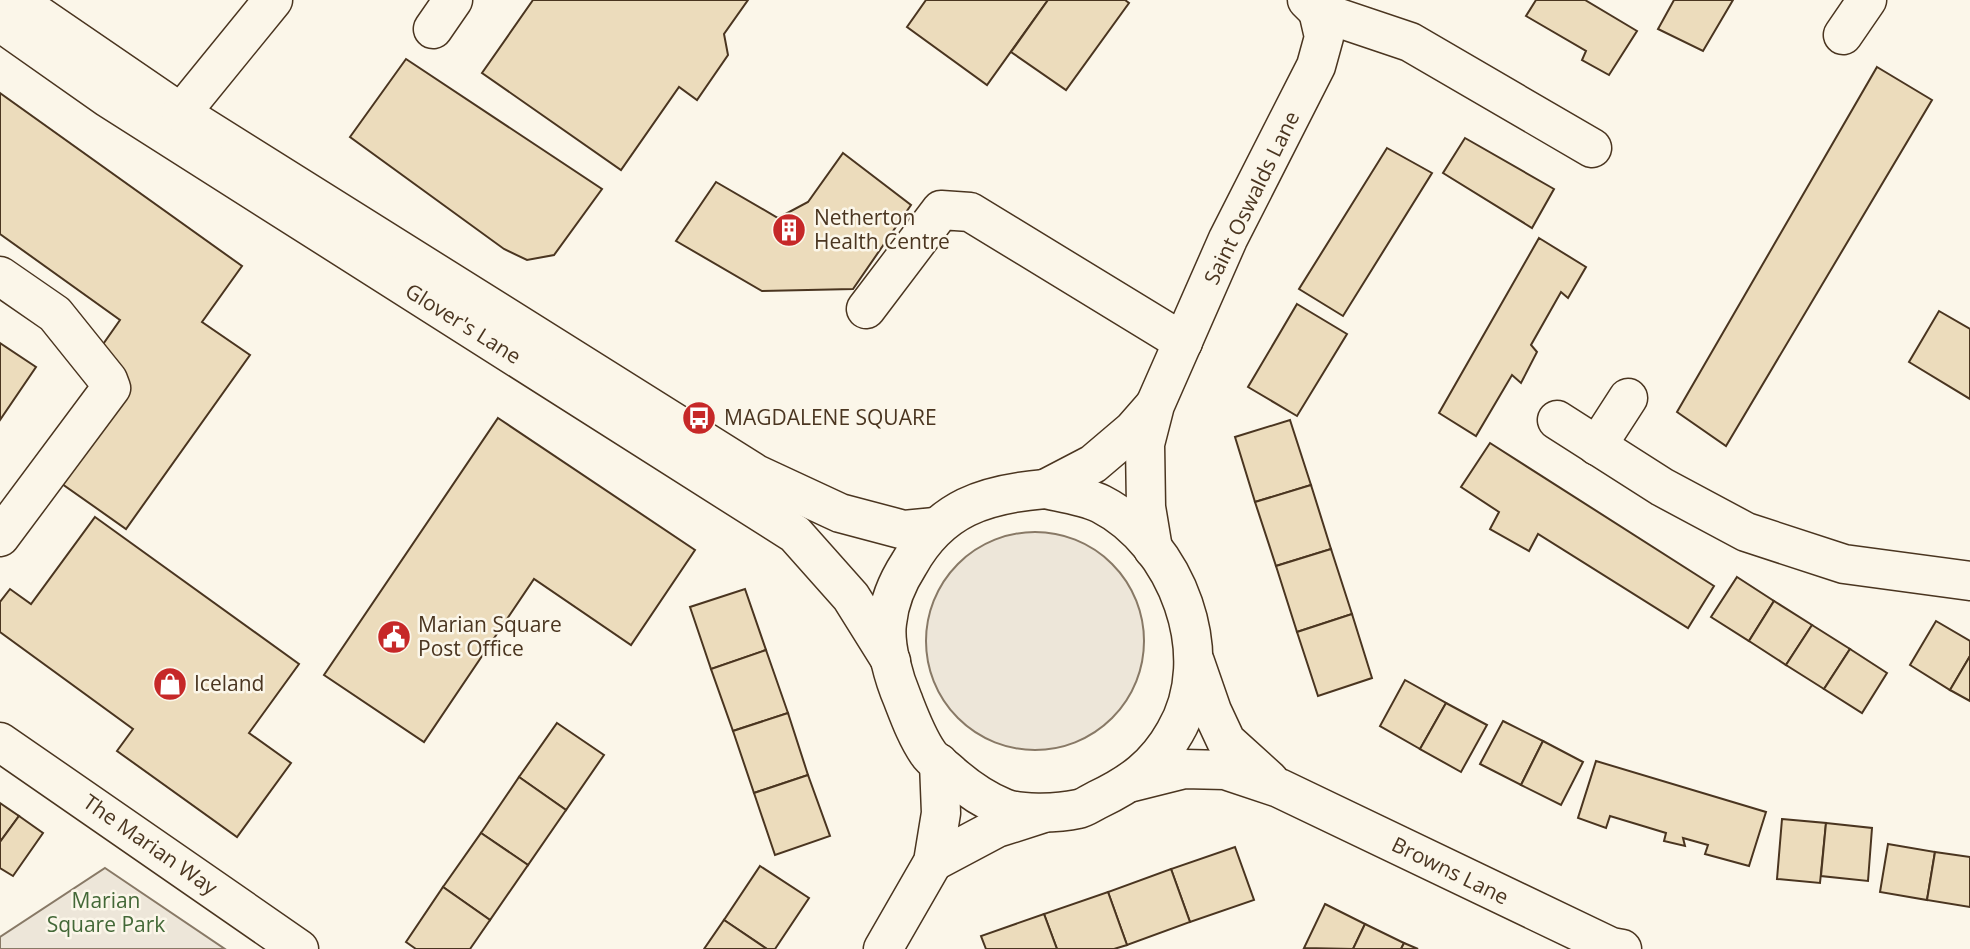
<svg xmlns="http://www.w3.org/2000/svg" width="1970" height="949" viewBox="0 0 1970 949" font-family="'Open Sans',sans-serif">
<style>
.green{fill:#ede6d9;stroke:#887966;stroke-width:2}
.building{fill:#ecdcbc;stroke:#4a3520;stroke-width:2}
.lines{fill:none;stroke-linecap:round;stroke-linejoin:round}
.minor-casing{stroke:#4a3520;stroke-width:41}
.minor{stroke:#fbf6e9;stroke-width:38}
.labels{text-anchor:middle;stroke-width:5;stroke-linejoin:round;paint-order:stroke}
.street-label{font-size:21px;fill:#4a3520;stroke:#fbf6e9}
.poi-label{font-size:21px;fill:#4a3520;stroke:#fbf6e9;text-anchor:start}
.park-label{font-size:21px;fill:#436837;stroke:#fbf6e9}
</style>
<rect width="100%" height="100%" fill="#fbf6e9"/>
<!-- green -->
<g class="green">
<circle cx="1035" cy="641" r="109"/>
<path d="M105 868 225 949H0V937Z"/>
</g>
<!-- building -->
<g class="building">
<path d="M533 0H748L724 34 728 55 697 100 679 87 621 170 482 73Z"/>
<path d="M926 0H1048L987 85 907 27Z"/>
<path d="M1048 0H1125L1129 3 1066 90 1011 52Z"/>
<path d="M1536 0H1585L1637 31 1609 75 1582 60 1586 51 1526 16Z"/>
<path d="M1674 0H1733L1703 51 1658 29Z"/>
<path d="M406 59 602 189 554 255 527 260 504 249 350 137Z"/>
<path d="M1877 67 1932 100 1726 446 1677 412Z"/>
<path d="M0 93 242 266 202 322 250 355 126 529 55 479 125 382 99 350 120 320 0 234Z"/>
<path d="M1465 138 1554 189 1532 228 1443 173Z"/>
<path d="M1387 148 1432 173 1343 316 1299 289Z"/>
<path d="M843 153 911 205 853 289 762 291 676 241 716 182 778 218 808 202Z"/>
<path d="M1539 238 1586 267 1568 298 1561 292 1531 345 1537 352 1521 383 1512 375 1476 436 1439 413Z"/>
<path d="M1297 304 1347 334 1297 416 1248 387Z"/>
<path d="M1939 311 1970 329V399L1909 362Z"/>
<path d="M0 343 36 367 0 420Z"/>
<path d="M498 418 695 550 631 645 534 579 424 742 324 675Z"/>
<path d="M1290 420 1311 485 1255 502 1235 437Z"/>
<path d="M1490 443 1714 586 1688 628 1538 534 1529 551 1490 529 1499 512 1461 487Z"/>
<path d="M1311 485 1331 549 1276 566 1255 502Z"/>
<path d="M95 517 299 664 249 733 291 763 237 837 117 751 133 729 0 632V602L10 589 31 604Z"/>
<path d="M1331 549 1352 614 1297 632 1276 566Z"/>
<path d="M1737 577 1774 601 1749 641 1711 617Z"/>
<path d="M745 589 766 650 711 669 690 607Z"/>
<path d="M1774 601 1812 625 1786 665 1749 641Z"/>
<path d="M1352 614 1372 678 1318 696 1297 632Z"/>
<path d="M1936 621 1970 641V656L1950 690 1910 665Z"/>
<path d="M1812 625 1850 649 1824 689 1786 665Z"/>
<path d="M1850 649 1887 673 1862 713 1824 689Z"/>
<path d="M766 650 788 713 733 731 711 669Z"/>
<path d="M1970 656V701L1950 690Z"/>
<path d="M1405 680 1446 703 1420 749 1380 726Z"/>
<path d="M1446 703 1487 725 1461 772 1420 749Z"/>
<path d="M788 713 808 775 754 793 733 731Z"/>
<path d="M1503 721 1543 741 1521 785 1480 764Z"/>
<path d="M557 723 604 755 566 810 519 777Z"/>
<path d="M1543 741 1583 762 1561 805 1521 785Z"/>
<path d="M1596 761 1766 812 1749 866 1705 854 1708 845 1683 838 1685 846 1664 841 1666 833 1610 816 1606 828 1578 818Z"/>
<path d="M808 775 830 836 775 855 754 793Z"/>
<path d="M519 777 566 810 528 865 481 833Z"/>
<path d="M0 803 19 816 0 842Z"/>
<path d="M19 816 43 833 13 876 0 868V842Z"/>
<path d="M1782 819 1826 823 1820 883 1777 879Z"/>
<path d="M1826 823 1872 828 1868 881 1821 876Z"/>
<path d="M481 833 528 865 490 920 443 887Z"/>
<path d="M1888 844 1935 852 1927 900 1880 892Z"/>
<path d="M1235 847 1254 900 1190 922 1171 869Z"/>
<path d="M1935 852 1970 857V907L1927 900Z"/>
<path d="M760 866 809 898 775 949H767L724 920Z"/>
<path d="M1171 869 1190 922 1127 945 1108 892Z"/>
<path d="M443 887 490 920 470 949H416L406 942Z"/>
<path d="M1108 892 1127 945 1114 949H1057L1044 914Z"/>
<path d="M1325 904 1365 924 1353 949 1304 948Z"/>
<path d="M1044 914 1057 949H986L981 936Z"/>
<path d="M724 920 767 949H704Z"/>
<path d="M1365 924 1404 943 1401 949H1353Z"/>
<path d="M1404 943 1418 949H1401Z"/>
</g>
<g class="lines">
<!-- minor casing -->
<g class="minor-casing">
<g id="minor">
<path d="M16 0 181 113 756 474 840 513 904 530 935 527"/>
<path d="M1307 0 1318 11 1410 42 1592 148"/>
<path d="M0 22 108 98 795 534 851 597 891 661"/>
<path d="M433 29 453 0"/>
<path d="M1843 35 1867 0"/>
<path d="M181 113 273 0"/>
<path d="M0 276 55 314 108 380 111 388 0 537"/>
<path d="M866 309 941 210 970 212 1183 342"/>
<path d="M1557 420 1662 487 1746 532 1844 564 1970 581"/>
<path d="M1597 446 1628 398"/>
<path d="M1045 489C1063 493 1085 496 1101 504 1177 543 1220 656 1175 732 1156 766 1131 784 1097 800 1091 803 1084 808 1078 809 1060 813 1021 815 1004 808 984 800 967 788 951 774 944 767 933 761 928 753 917 737 910 718 903 700 894 679 884 645 887 623 889 602 898 581 909 564 940 508 985 494 1045 489Z"/>
<path d="M1045 489 1093 464 1133 430 1154 406"/>
<path d="M1153 549 1146 507 1145 444 1155 405 1228 239 1316 66 1324 37 1318 11"/>
<path d="M1195 662 1212 711 1226 741 1269 780"/>
<path d="M0 742 299 949"/>
<path d="M1132 782 1184 769 1225 770 1279 788 1611 947 1622 949"/>
<path d="M933 862 997 828 1041 814"/>
<path d="M883 949 933 862 941 813 939 763"/>
</g>
</g>
<!-- minor -->
<use href="#minor" class="minor"/>
</g>
<!-- icons -->
<defs>
<g id="building-disc" transform="scale(1.75)"><circle r="9.5" fill="#c62828" stroke="#fbf6e9"/><path d="M-4-6H4V6H1V3H-1V6H-4ZM-2.5-4.3h1.7v1.8h-1.7ZM.8-4.3h1.7v1.8H.8ZM-2.5-1h1.7V.8h-1.7ZM.8-1h1.7V.8H.8Z" fill="#fff"/></g>
<g id="bus-disc" transform="scale(1.75)"><circle r="9.5" fill="#c62828" stroke="#fbf6e9"/><path d="M-5-6H5V4H4V6H2V4H-2V6H-4V4H-5ZM-3.5-4V0h7V-4ZM-3.5 1.2v1.5H-2V1.2ZM2 1.2v1.5H3.5V1.2Z" fill="#fff"/></g>
<g id="civic-disc" transform="scale(1.75)"><circle r="9.5" fill="#c62828" stroke="#fbf6e9"/><path d="M-.6-6.5H3V-4.5H.6V-3L4-1V1h2V6H-6V1h2V-1L-.6-3ZM-1.2 2.5V6h2.4V2.5Z" fill="#fff"/></g>
<g id="shop-disc" transform="scale(1.75)"><circle r="9.5" fill="#c62828" stroke="#fbf6e9"/><path d="M-5-2.5h2.3a2.7 3.5 0 0 1 5.4 0H5L5.5 6h-11ZM-1.5-2.5h3a1.5 2.3 0 0 0-3 0Z" fill="#fff"/></g>
</defs>
<g fill-rule="evenodd">
<use href="#building-disc" x="789" y="230"/>
<use href="#bus-disc" x="699" y="418"/>
<use href="#civic-disc" x="394" y="637"/>
<use href="#shop-disc" x="170" y="684"/>
</g>
<g class="labels">
<!-- street labels -->
<g class="street-label">
<text transform="translate(1252 198) rotate(-64)" y="7">Saint Oswalds Lane</text>
<text transform="translate(463 324) rotate(32)" y="7">Glover's Lane</text>
<text transform="translate(150 845) rotate(35)" y="7">The Marian Way</text>
<text transform="translate(1450 871) rotate(26)" y="7">Browns Lane</text>
</g>
<!-- poi labels -->
<g class="poi-label">
<text x="814" y="225">Netherton<tspan x="814" dy="24">Health Centre</tspan></text>
<text x="724" y="425">MAGDALENE SQUARE</text>
<text x="418" y="632">Marian Square<tspan x="418" dy="24">Post Office</tspan></text>
<text x="194" y="691">Iceland</text>
</g>
<!-- park labels -->
<g class="park-label">
<text x="106" y="908">Marian<tspan x="106" dy="24">Square Park</tspan></text>
</g>
</g>
</svg>
